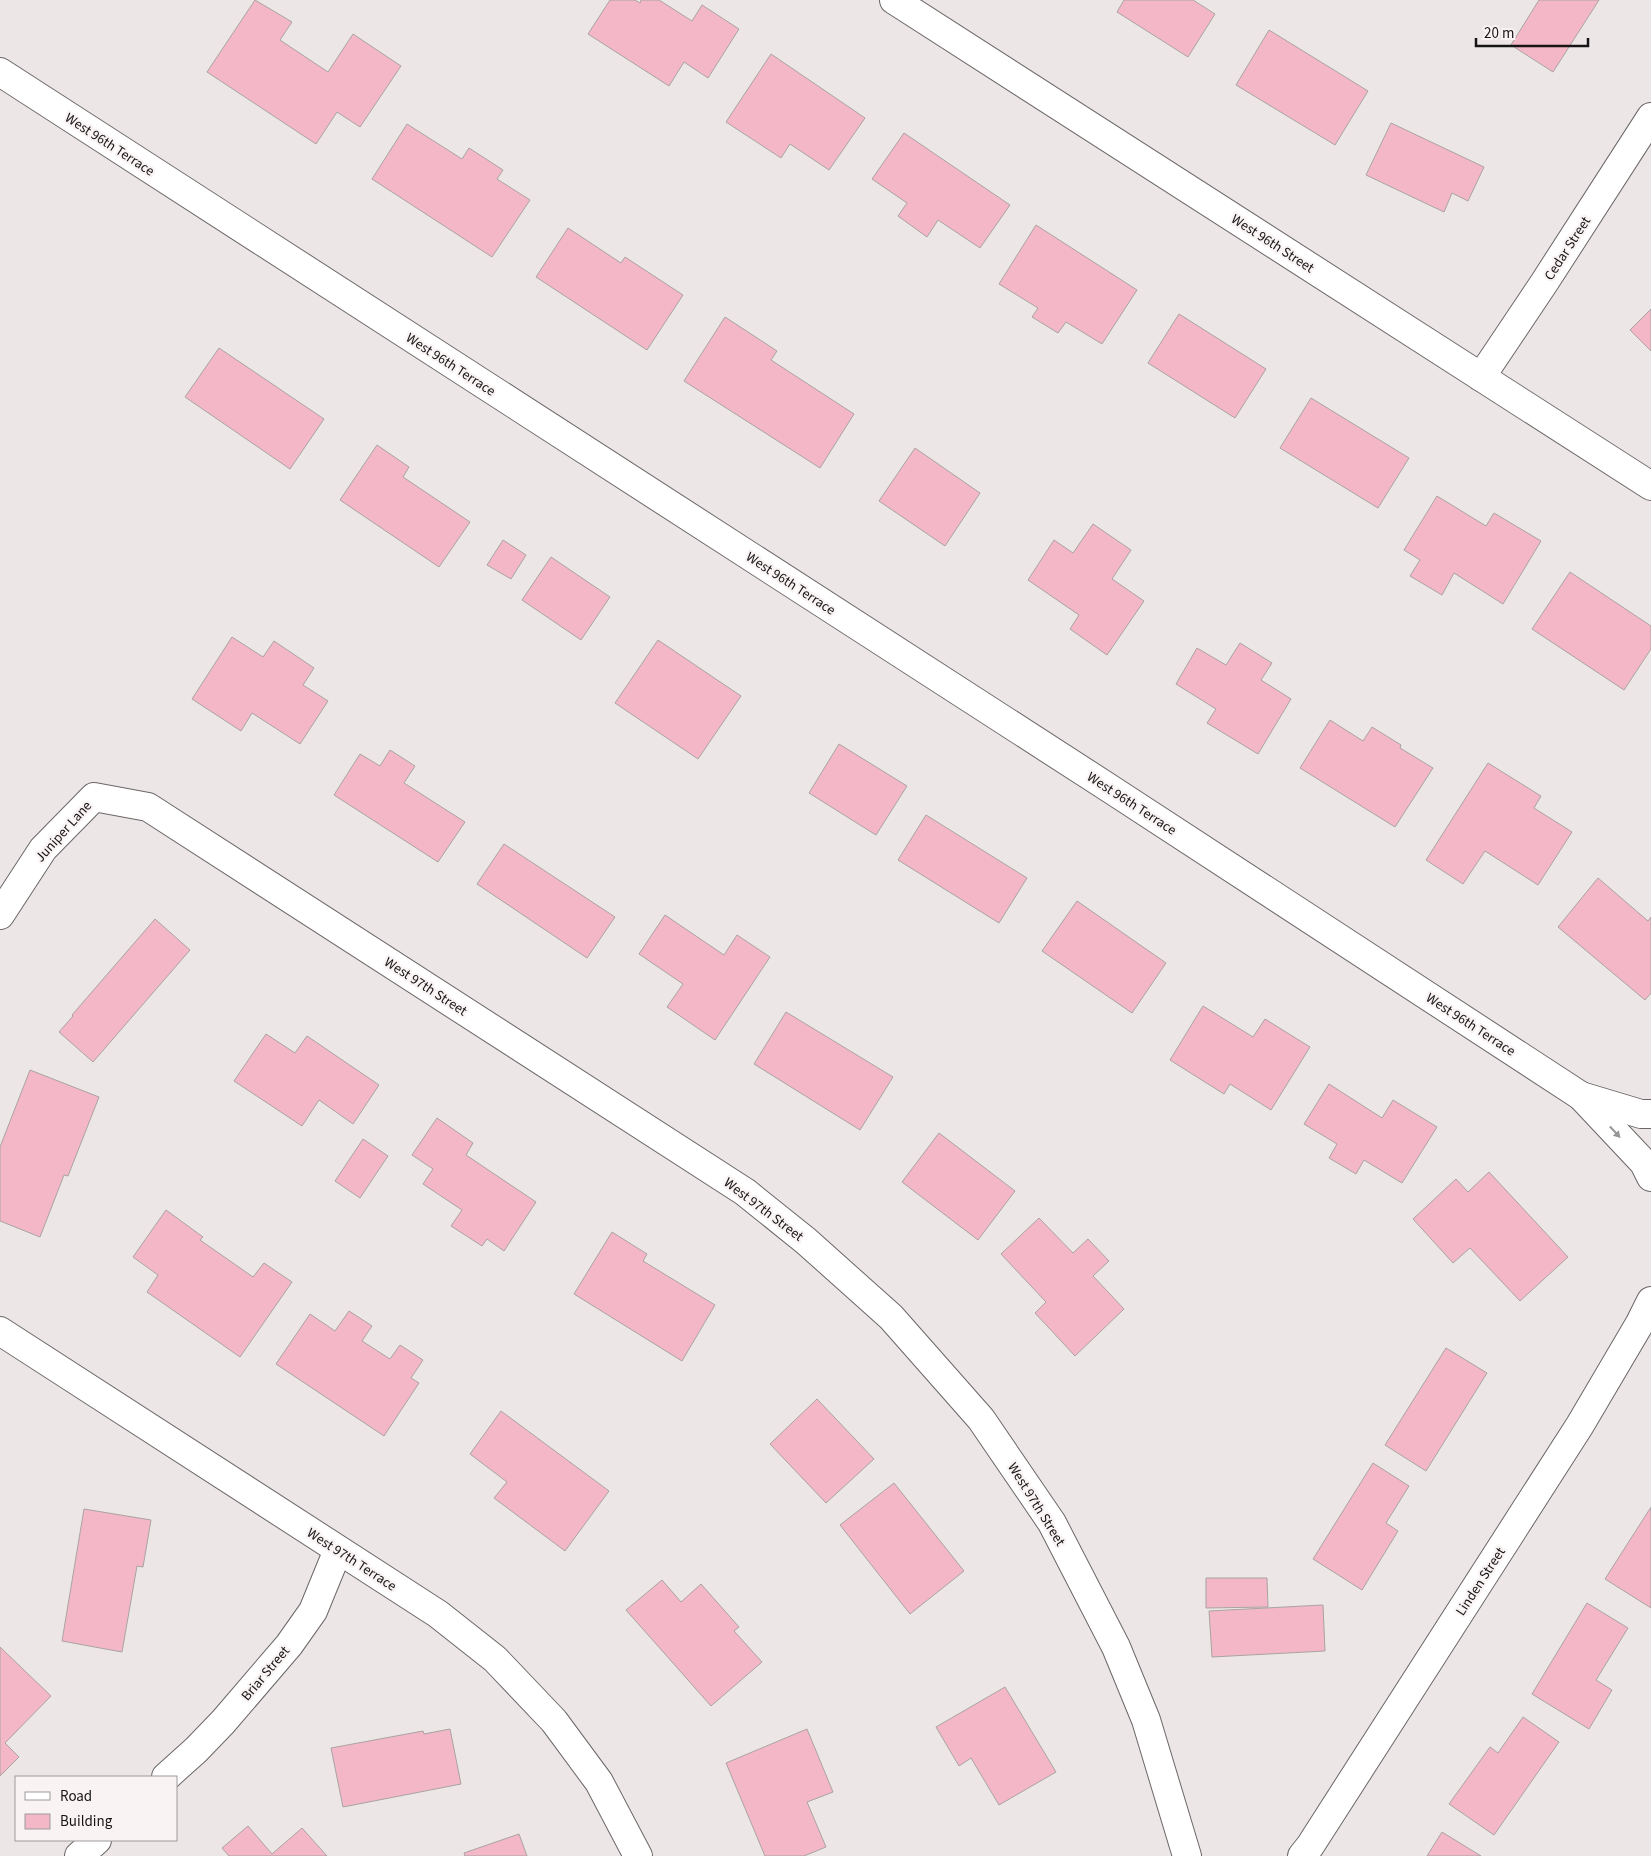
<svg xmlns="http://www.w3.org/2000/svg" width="1651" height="1856" viewBox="0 0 1651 1856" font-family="'Source Sans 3',sans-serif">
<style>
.building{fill:#f4b7c7;stroke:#a9a3a4}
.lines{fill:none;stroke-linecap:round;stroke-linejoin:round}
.minor-casing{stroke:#6c6668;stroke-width:30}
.minor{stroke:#fff;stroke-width:28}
.oneway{fill:#969596}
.labels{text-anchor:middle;stroke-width:4.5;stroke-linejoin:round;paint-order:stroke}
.street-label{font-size:14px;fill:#161415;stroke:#f9f3f4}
</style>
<rect width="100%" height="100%" fill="#ece6e7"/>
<!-- building -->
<g class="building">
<path d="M255 0 292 22 280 40 328 72 353 34 401 66 360 127 337 112 316 144 207 72Z"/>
<path d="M610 0H635L640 3 641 0H659L692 21 702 5 739 29 708 78 684 62 669 86 588 34Z"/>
<path d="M1124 0H1193L1215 14 1188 57 1117 12Z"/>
<path d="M1539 0H1599L1553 72 1511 45Z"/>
<path d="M1269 30 1368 91 1335 145 1236 85Z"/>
<path d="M771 54 865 118 829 170 790 144 781 158 726 122Z"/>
<path d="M1391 123 1484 167 1468 201 1452 193 1444 212 1366 175Z"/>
<path d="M407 124 462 159 469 148 503 170 497 179 530 200 492 257 372 179Z"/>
<path d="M904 133 1010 205 980 248 938 220 927 237 898 216 907 203 872 179Z"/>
<path d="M1036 225 1137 290 1102 344 1066 322 1058 333 1032 317 1038 308 999 284Z"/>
<path d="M568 228 621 263 625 257 683 295 647 350 536 277Z"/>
<path d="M1651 309V351L1630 330Z"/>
<path d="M1179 314 1266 369 1235 418 1148 363Z"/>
<path d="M725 317 777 351 771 360 854 414 820 468 684 381Z"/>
<path d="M219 348 324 419 290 469 185 397Z"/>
<path d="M1311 398 1409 458 1378 508 1280 448Z"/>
<path d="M377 445 409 467 403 477 470 522 439 567 340 500Z"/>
<path d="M915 448 980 493 945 546 879 501Z"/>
<path d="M1437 496 1486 526 1494 513 1541 541 1503 604 1454 573 1442 595 1410 576 1420 560 1404 550Z"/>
<path d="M1093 524 1131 550 1112 579 1144 601 1107 655 1070 629 1079 615 1028 580 1054 540 1073 553Z"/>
<path d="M503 540 526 555 511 579 487 565Z"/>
<path d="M551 557 610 597 581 640 522 600Z"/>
<path d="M1570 572 1651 626V649L1624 690 1532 629Z"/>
<path d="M232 637 263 657 274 641 314 668 303 685 328 701 300 744 252 713 241 731 192 699Z"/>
<path d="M658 640 741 696 698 759 615 703Z"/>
<path d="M1240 643 1272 663 1261 680 1291 699 1258 754 1207 723 1216 709 1176 684 1197 648 1226 665Z"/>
<path d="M1330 720 1363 741 1372 727 1401 745 1400 748 1433 768 1395 827 1300 768Z"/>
<path d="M839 744 907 786 876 835 809 793Z"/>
<path d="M390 750 415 766 404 783 465 822 438 862 334 795 360 754 380 766Z"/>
<path d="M1488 763 1541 796 1534 808 1572 832 1538 885 1485 851 1463 884 1426 860Z"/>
<path d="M926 815 1027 878 999 923 898 860Z"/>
<path d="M504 844 615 917 587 958 477 884Z"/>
<path d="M1598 878 1648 921 1651 917V993L1645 1000 1558 927Z"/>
<path d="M1077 901 1166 963 1132 1013 1042 951Z"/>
<path d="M665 915 724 955 737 935 770 957 715 1040 667 1007 683 984 639 954Z"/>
<path d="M155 919 190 950 93 1062 59 1032 73 1016 72 1015Z"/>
<path d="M1203 1006 1253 1037 1265 1019 1310 1047 1271 1110 1230 1084 1224 1094 1170 1060Z"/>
<path d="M786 1012 893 1077 860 1130 754 1064Z"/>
<path d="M266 1034 295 1053 307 1036 379 1085 353 1124 319 1100 302 1126 234 1081Z"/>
<path d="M30 1070 99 1097 68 1176 64 1175 40 1237 0 1221V1147Z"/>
<path d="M1329 1084 1382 1118 1393 1100 1437 1127 1402 1183 1364 1160 1356 1174 1329 1158 1337 1144 1304 1124Z"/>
<path d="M437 1118 473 1143 466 1155 536 1202 504 1251 487 1239 482 1246 451 1226 462 1210 423 1184 433 1169 412 1155Z"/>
<path d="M939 1133 1015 1191 978 1240 902 1182Z"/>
<path d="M363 1139 388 1156 360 1198 335 1181Z"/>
<path d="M1489 1172 1568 1257 1520 1301 1470 1248 1453 1263 1413 1219 1456 1179 1468 1192Z"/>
<path d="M166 1210 203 1237 200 1240 253 1277 264 1263 292 1282 240 1357 147 1292 158 1275 133 1257Z"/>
<path d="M1039 1218 1073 1253 1088 1239 1109 1261 1093 1276 1124 1309 1075 1356 1035 1313 1046 1302 1001 1254Z"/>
<path d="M612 1232 647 1254 643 1261 715 1305 682 1361 574 1294Z"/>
<path d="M349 1311 372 1326 362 1341 390 1359 400 1345 423 1360 411 1378 419 1383 384 1436 276 1364 310 1314 335 1331Z"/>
<path d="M1446 1348 1487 1373 1426 1471 1385 1445Z"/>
<path d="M817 1399 874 1459 826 1503 770 1444Z"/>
<path d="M501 1411 609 1491 565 1551 494 1498 507 1482 470 1454Z"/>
<path d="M1373 1463 1409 1486 1386 1523 1398 1531 1362 1590 1313 1559Z"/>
<path d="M894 1483 964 1571 910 1614 840 1525Z"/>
<path d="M1651 1507V1608L1605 1579Z"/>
<path d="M84 1509 151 1520 143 1567 137 1566 122 1652 62 1641Z"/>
<path d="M1206 1578H1267L1268 1607 1206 1608Z"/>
<path d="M662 1580 681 1602 701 1584 739 1627 734 1631 762 1662 711 1706 626 1610Z"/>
<path d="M1587 1603 1628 1628 1596 1680 1612 1690 1589 1729 1532 1694Z"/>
<path d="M1323 1605 1325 1651 1212 1657 1209 1611Z"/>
<path d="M0 1647 51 1696 5 1743 19 1757 0 1776Z"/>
<path d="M1005 1687 1056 1772 999 1805 971 1758 959 1766 936 1727Z"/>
<path d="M1523 1717 1559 1742 1494 1835 1449 1804 1490 1747 1498 1753Z"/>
<path d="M450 1729 461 1784 343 1807 331 1748 423 1731 424 1734Z"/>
<path d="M807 1729 833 1792 807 1802 826 1847 804 1856H765L726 1763Z"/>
<path d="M248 1826 272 1854 302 1828 327 1856H229L222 1848Z"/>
<path d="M1442 1832 1481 1856H1427Z"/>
<path d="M519 1834 527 1856H465L464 1853Z"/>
</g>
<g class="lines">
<!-- minor casing -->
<g class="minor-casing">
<g id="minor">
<path d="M894 0 1651 486"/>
<path d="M0 72 1109 788 1581 1096 1644 1163 1651 1177"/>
<path d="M1481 377 1544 283 1651 117"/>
<path d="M0 915 43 849 94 797 148 807 745 1192 806 1241 891 1317 981 1419 1052 1523 1116 1647 1146 1720 1187 1856"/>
<path d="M1581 1096 1641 1114H1651"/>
<path d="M0 1331 438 1614 495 1659 554 1721 599 1782 638 1856"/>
<path d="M166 1777 196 1750 223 1722 289 1645 313 1611 338 1550"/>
<path d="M79 1856 97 1840"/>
<path d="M1302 1856 1310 1846 1580 1425 1640 1323 1651 1301"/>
</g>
</g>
<!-- minor -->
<use href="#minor" class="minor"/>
</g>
<!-- one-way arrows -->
<defs><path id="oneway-solid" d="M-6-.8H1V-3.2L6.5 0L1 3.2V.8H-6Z" transform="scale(1.25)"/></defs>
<use class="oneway" href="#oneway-solid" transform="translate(1615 1132) rotate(47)"/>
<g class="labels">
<!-- street labels -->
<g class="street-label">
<text transform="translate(110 144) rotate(33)" y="5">West 96th Terrace</text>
<text transform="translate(1273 243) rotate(33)" y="5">West 96th Street</text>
<text transform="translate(1567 248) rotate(-57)" y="5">Cedar Street</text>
<text transform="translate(451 364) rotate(33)" y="5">West 96th Terrace</text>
<text transform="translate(791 583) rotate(33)" y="5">West 96th Terrace</text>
<text transform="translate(1132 803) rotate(33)" y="5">West 96th Terrace</text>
<text transform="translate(63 831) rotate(-48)" y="5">Juniper Lane</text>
<text transform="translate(426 986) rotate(33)" y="5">West 97th Street</text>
<text transform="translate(1471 1024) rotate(33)" y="5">West 96th Terrace</text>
<text transform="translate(764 1209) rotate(37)" y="5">West 97th Street</text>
<text transform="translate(1037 1504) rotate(58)" y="5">West 97th Street</text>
<text transform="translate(352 1559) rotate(33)" y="5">West 97th Terrace</text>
<text transform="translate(1480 1581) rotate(-57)" y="5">Linden Street</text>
<text transform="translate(265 1673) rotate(-50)" y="5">Briar Street</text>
</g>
</g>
<!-- legend -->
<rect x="15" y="1776" width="162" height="65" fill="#f9f3f4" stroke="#9e9a9b"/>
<rect x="25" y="1792" width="25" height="8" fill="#ffffff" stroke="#9e9a9b"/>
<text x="60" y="1801" font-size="15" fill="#161415">Road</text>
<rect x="25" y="1814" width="25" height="15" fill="#f4b7c7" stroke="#9e9a9b"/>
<text x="60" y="1826" font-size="15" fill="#161415">Building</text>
<!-- scale -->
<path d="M1476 38v8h112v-8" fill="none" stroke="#161415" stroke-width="2.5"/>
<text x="1484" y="38" font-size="15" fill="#161415" stroke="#f9f3f4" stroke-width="4" paint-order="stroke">20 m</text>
</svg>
